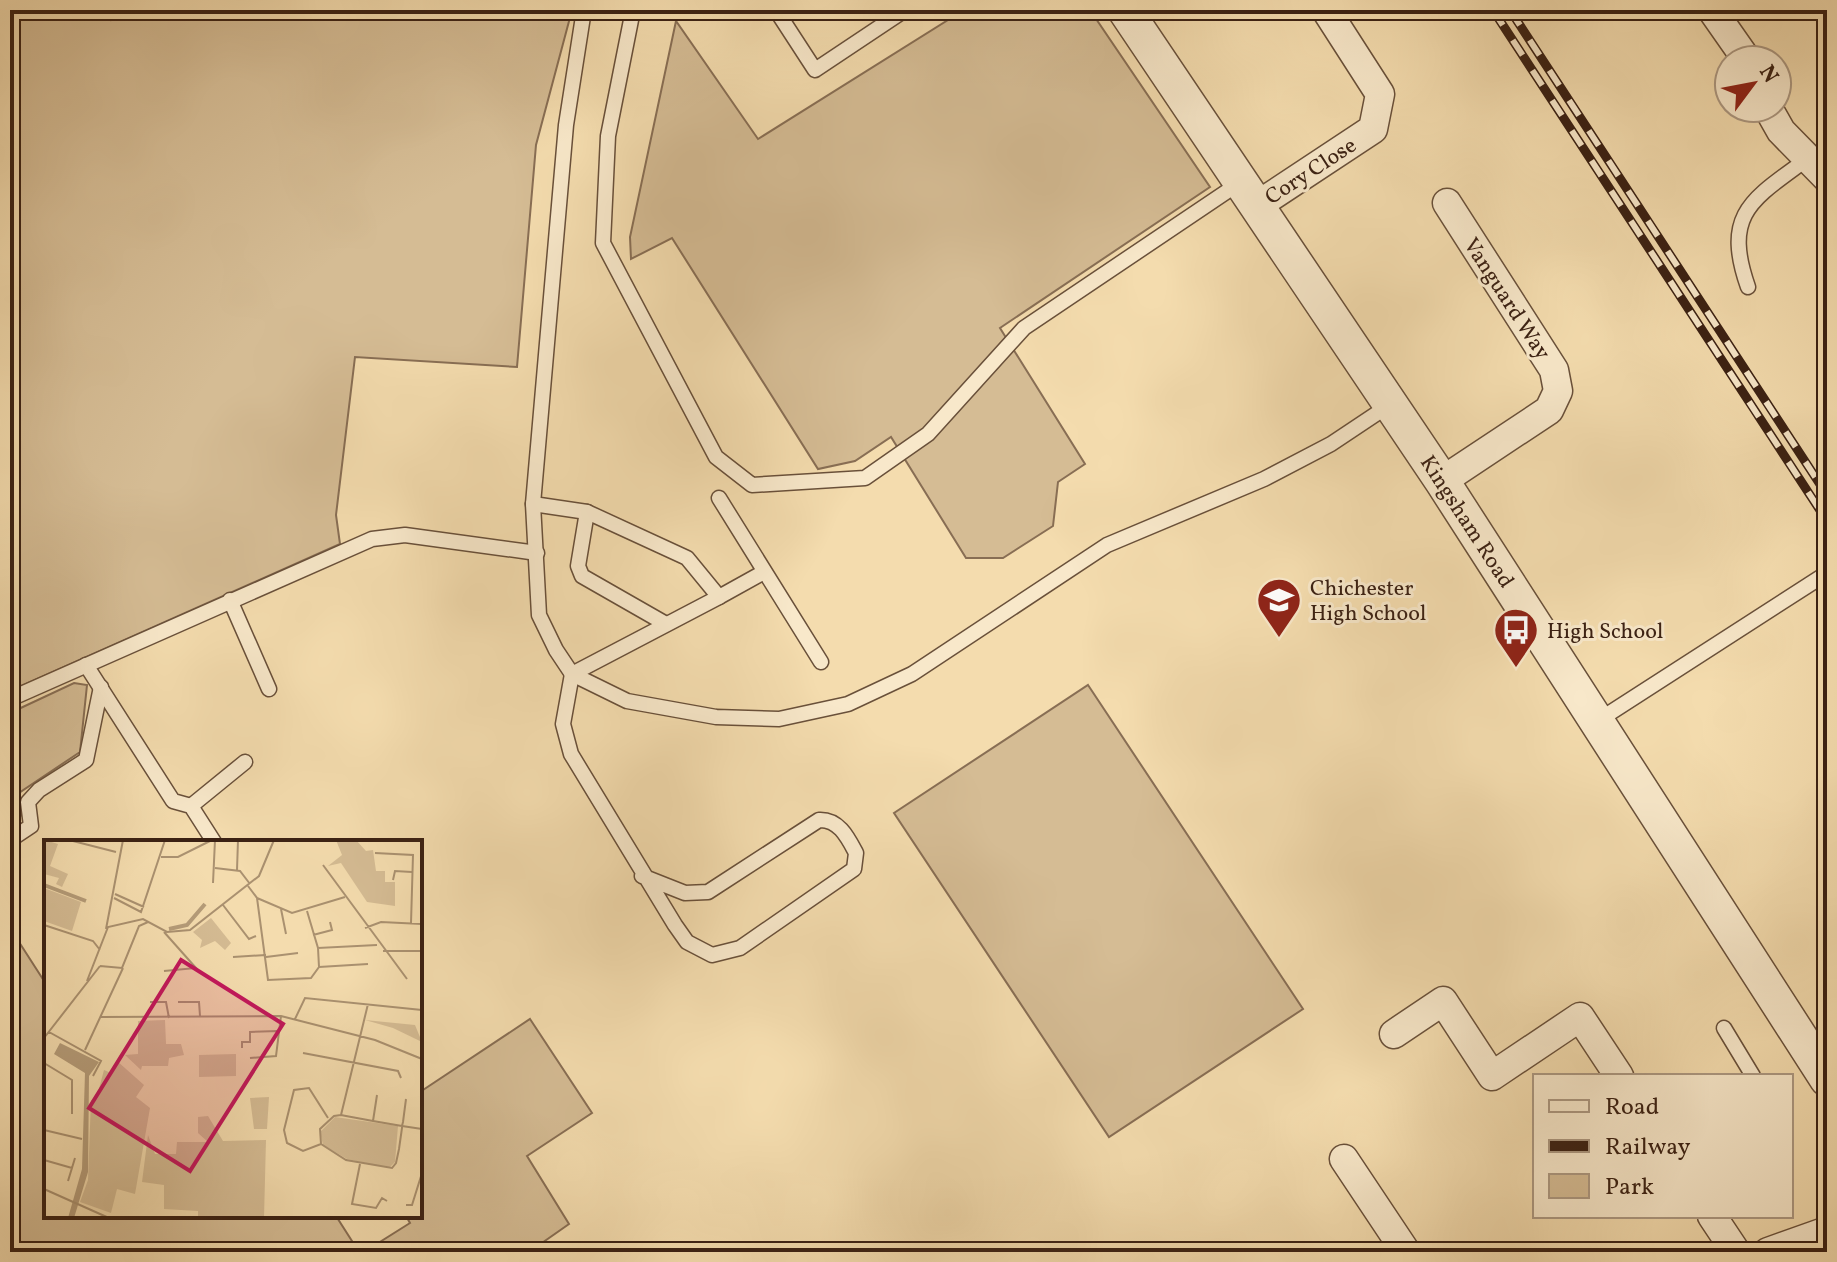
<svg xmlns="http://www.w3.org/2000/svg" width="1837" height="1262" viewBox="0 0 1837 1262" font-family="Vollkorn,serif">
<style>
.green{fill:#d5bc94;stroke:#886e54;stroke-width:2}
.lines{fill:none;stroke-linecap:round;stroke-linejoin:round}
.service-casing{stroke:#69503a;stroke-width:17}
.minor-casing{stroke:#69503a;stroke-width:31}
.tertiary-casing{stroke:#69503a;stroke-width:37}
.service{stroke:#f8e8ca;stroke-width:14}
.minor{stroke:#f8e8ca;stroke-width:28}
.tertiary{stroke:#f8e8ca;stroke-width:34}
.rail-casing{stroke:#3b2113;stroke-width:9}
.rail{stroke:#f8e8ca;stroke-width:6;stroke-dasharray:18;stroke-linecap:butt}
.labels{text-anchor:middle;stroke-width:6;stroke-linejoin:round;paint-order:stroke}
.street-label{font-size:22px;fill:#3b2113;stroke:#f8e8ca}
.poi-label{font-size:22px;fill:#3b2113;stroke:#f8e8ca;text-anchor:start}
.inset-river{fill:none;stroke:#b59c79;stroke-width:4}
.inset-road{fill:none;stroke:#aa9170;stroke-width:2}
.view{fill:#c2185b;fill-opacity:0.15;stroke:#c2185b;stroke-width:4}
.inset-edge{fill:none;stroke:#3b2113;stroke-width:4}
</style>
<rect width="100%" height="100%" fill="#f4dcae"/>
<filter id="stains"><feTurbulence type="fractalNoise" baseFrequency=".0025" numOctaves="4"/><feColorMatrix values="0 0 0 0 .2 0 0 0 0 .09 0 0 0 0 .02 0 0 0 .5 -.17"/></filter>
<radialGradient id="worn" r=".72"><stop offset=".6" stop-color="#630" stop-opacity="0"/><stop offset="1" stop-color="#630" stop-opacity=".3"/></radialGradient>
<!-- green -->
<g class="green">
<path d="M22 10H104L111 20 150 10H572L536 145 517 367 355 357 336 515 340 544 10 691V17Z"/>
<path d="M964 10H1090L1210 187 1000 328 1085 464 1058 482 1053 526 1003 558H966L891 437 855 461 818 469 672 238 631 259 630 237 676 21 758 139Z"/>
<path d="M74 683 87 685 80 752 19 793 25 813 10 823V713Z"/>
<path d="M1088 685 1303 1009 1109 1137 894 813Z"/>
<path d="M10 928 46 984V1216H336L359 1252H10Z"/>
<path d="M530 1019 592 1113 527 1156 569 1224 529 1252H364L410 1223 406 1216H420V1092Z"/>
</g>
<g class="lines">
<!-- service casing -->
<g class="service-casing">
<g id="service">
<path d="M584 10 566 125 533 504 539 615 556 650 572 674 627 701 716 717 779 719 848 704 912 674 1107 545 1264 479 1331 444 1391 404"/>
<path d="M633 10 608 136 603 243 716 457 752 485 865 478 928 434 1024 328 1238 184"/>
<path d="M776 10 815 70 905 10"/>
<path d="M1748 287C1722 213 1753 199 1807 159"/>
<path d="M719 498 821 662"/>
<path d="M533 504 587 512 578 566 582 576 666 624"/>
<path d="M587 512 687 558 719 597 572 674 563 724 571 754 675 925 687 942 712 955 740 948 854 869 856 853C848 838 839 819 819 820L708 892 685 893 642 876"/>
<path d="M719 597 764 572"/>
<path d="M230 600 269 689"/>
<path d="M86 665 173 801 191 806 214 842"/>
<path d="M10 699 372 539 405 535 537 553"/>
<path d="M1599 720 1821 577"/>
<path d="M191 806 245 762"/>
<path d="M16 836 31 826 28 802 39 790 86 760 101 687"/>
<path d="M1724 1028 1753 1076"/>
</g>
</g>
<!-- minor casing -->
<g class="minor-casing">
<g id="minor">
<path d="M1712 10 1747 60"/>
<path d="M1768 108 1781 131 1827 178"/>
<path d="M1255 207 1373 129 1380 94 1326 10"/>
<path d="M1442 481 1549 410 1558 391 1554 370 1447 203"/>
<path d="M1394 1034 1443 1001 1492 1076 1580 1017 1619 1076"/>
<path d="M1344 1159 1406 1252"/>
<path d="M1712 1216 1736 1252"/>
<path d="M1768 1252 1827 1231"/>
</g>
</g>
<!-- tertiary casing -->
<g class="tertiary-casing">
<path id="tertiary" d="M1125 10 1442 481 1827 1079"/>
</g>
<!-- service -->
<use href="#service" class="service"/>
<!-- minor -->
<use href="#minor" class="minor"/>
<!-- tertiary -->
<use href="#tertiary" class="tertiary"/>
<!-- rail casing -->
<g class="rail-casing">
<g id="rail">
<path d="M1493 10 1827 521"/>
<path d="M1510 10 1827 495"/>
</g>
</g>
<!-- rail -->
<use href="#rail" class="rail"/>
</g>
<!-- icons -->
<defs>
<g id="school-pin" transform="scale(2.3)"><path d="M0 17L-7.5 6A9.5 9.5 0 1 1 7.5 6Z" fill="#8f2418" stroke="#f8e8ca"/><path d="M0-5L7-2L0 1L-7-2ZM-4 1L0 2.5L4 1V4Q0 6-4 4Z" fill="#fff"/></g>
<g id="bus-pin" transform="scale(2.3)"><path d="M0 17L-7.5 6A9.5 9.5 0 1 1 7.5 6Z" fill="#8f2418" stroke="#f8e8ca"/><path d="M-5-6H5V4H4V6H2V4H-2V6H-4V4H-5ZM-3.5-4V0h7V-4ZM-3.5 1.2v1.5H-2V1.2ZM2 1.2v1.5H3.5V1.2Z" fill="#fff"/></g>
</defs>
<g fill-rule="evenodd">
<use href="#school-pin" x="1279" y="600"/>
<use href="#bus-pin" x="1516" y="630"/>
</g>
<g class="labels">
<!-- street labels -->
<g class="street-label">
<text transform="translate(1310 170) rotate(-33)" y="8">Cory Close</text>
<text transform="translate(1508 298) rotate(57)" y="8">Vanguard Way</text>
<text transform="translate(1468 521) rotate(57)" y="8">Kingsham Road</text>
</g>
<!-- poi labels -->
<g class="poi-label">
<text x="1310" y="595">Chichester<tspan x="1310" dy="25">High School</tspan></text>
<text x="1547" y="638">High School</text>
</g>
</g>
<!-- overview -->
<g transform="translate(44 840)">
<rect width="378" height="378" fill="#f4dcae"/>
<path d="M1 0 14 4 6 26 24 34 18 47 12 44 15 38 0 34ZM292 0H312L322 11 329 10 332 31H341V42H351V66L323 62 297 23 284 26 298 15ZM0 48 37 62 28 91 0 81ZM167 78 187 103 181 110 171 101 156 108 158 100 149 92ZM121 180 122 204H137L140 215 125 218 124 226H98L97 230 81 215 94 214V181ZM321 180 371 185 378 202 349 188ZM192 214V236L155 237V215ZM73 221 100 245 92 257 106 268 91 354 73 349 67 373 36 362 44 340 47 260H52L60 230 67 233ZM225 257 223 289H210L206 258ZM164 276 179 301 222 300 220 378H154V371L120 369V345L98 342 104 295 111 314H132L133 302H164L154 293V277ZM291 277 354 286 351 322 345 328 303 319 279 305 276 292Z" fill="#d5bc94"/>
<path d="M16 203 55 222 45 236 44 332 30 378H24L38 329 41 233 10 214Z" fill="#b59c79"/>
<path class="inset-river" d="M0 45 42 61M125 89 143 85 161 64"/>
<path class="inset-road" d="M25 0 72 12M331 13 369 15 367 83M117 17H134L168 0M279 25 363 139M171 28 196 31 206 44M193 30 194 0M349 40 351 31 368 32M169 43 171 0M204 46 213 58 224 140 267 138 275 127 274 108M71 54 100 67M70 58 97 72 121 0M213 58 248 73 301 57M179 65 205 99 212 96M237 69 242 94M263 71 274 108 333 105M0 85 49 101 56 110M321 88 337 82 378 84M62 89 79 0M120 92 152 128 120 131M269 95 288 90 286 82M339 111H378M189 117 222 115M222 117 254 113M56 126 78 128 95 86 104 82M275 127 324 124M43 141 64 87 99 79 123 92 146 90 215 36 230 0M106 162H122L125 178M134 162H155L156 176M57 177 237 176 331 200 378 219M251 179 261 158 378 170M5 192 57 221 49 236M0 198 56 126M198 208V202H206V192L234 191M41 210 79 128M259 213 354 231 357 238M206 218 232 216 237 176M0 223 28 240V274M362 259 359 282 358 286V288L355 309 352 323 348 328 302 320 277 304 276 289 290 276 297 275 302 276 329 281 358 286 378 289M297 275 324 164M329 281 333 255M0 290 38 299M277 304 259 311 243 303 240 290 250 250 265 248 284 278M0 320 28 328M316 324 308 364 332 368 338 358 343 361M24 341 31 318M0 349 65 378M362 365H368L378 333"/>
<path class="view" d="M137 120 239 184 146 331 45 268Z"/>
<rect width="378" height="378" class="inset-edge"/>
</g>
<!-- margin -->
<rect width="1837" height="1262" fill="none" stroke="#f4dcae" stroke-width="40"/>
<rect x="12" y="12" width="1813" height="1238" fill="none" stroke="#3b2113" stroke-width="4"/>
<rect x="20" y="20" width="1797" height="1222" fill="none" stroke="#3b2113" stroke-width="2"/>
<!-- legend -->
<rect x="1533" y="1074" width="260" height="144" fill="#f8e8ca" stroke="#ac9881" stroke-width="2"/>
<rect x="1549" y="1100" width="40" height="12" fill="#f8e8ca" stroke="#ac9881" stroke-width="2"/>
<text x="1605" y="1114" font-size="24" fill="#3b2113">Road</text>
<rect x="1549" y="1140" width="40" height="12" fill="#3b2113" stroke="#ac9881" stroke-width="2"/>
<text x="1605" y="1154" font-size="24" fill="#3b2113">Railway</text>
<rect x="1549" y="1174" width="40" height="24" fill="#d5bc94" stroke="#ac9881" stroke-width="2"/>
<text x="1605" y="1194" font-size="24" fill="#3b2113">Park</text>
<!-- north arrow -->
<g transform="translate(1753 84) rotate(58)"><circle r="38" fill="#f8e8ca" stroke="#ac9881" stroke-width="2"/>
<path d="M0-6L14 30L0 20L-14 30Z" fill="#8f2418"/>
<text y="-12" font-size="22" font-weight="bold" text-anchor="middle" fill="#3b2113">N</text>
</g>
<rect width="100%" height="100%" filter="url(#stains)"/>
<rect width="100%" height="100%" fill="url(#worn)"/>
</svg>
